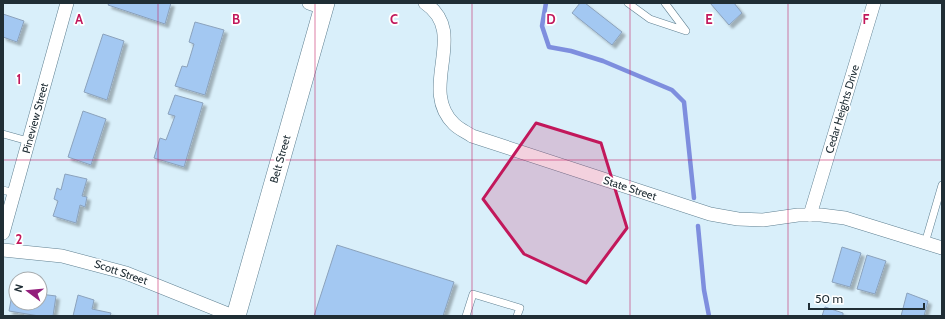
<svg xmlns="http://www.w3.org/2000/svg" width="945" height="319" viewBox="0 0 945 319" font-family="Cabin,sans-serif">
<style>
.lines{fill:none;stroke-linecap:round;stroke-linejoin:round}
.stream{stroke:#7e8ede;stroke-width:4.5}
.building{fill:#a3c8f2;stroke:#8ba2bc;filter:url(#shadow)}
.lane-casing{stroke:#608192;stroke-width:8}
.street-casing{stroke:#608192;stroke-width:14}
.secondary-casing{stroke:#608192;stroke-width:20}
.lane{stroke:#fff;stroke-width:7}
.street{stroke:#fff;stroke-width:13}
.secondary{stroke:#fff;stroke-width:19}
.marked{fill:#c2185b;fill-opacity:0.2;stroke:#c2185b;stroke-width:3;stroke-linejoin:round}
.grid{fill:none;stroke:#c2185b;stroke-width:1;stroke-opacity:0.55}
.labels{text-anchor:middle;stroke-width:3.5;stroke-linejoin:round;paint-order:stroke}
.street-label{font-size:11px;fill:#202e35;stroke:#fff}
.grid-label{font-size:13px;text-anchor:middle;font-weight:bold;fill:#c2185b;stroke:#fff;stroke-width:3.5;stroke-linejoin:round;paint-order:stroke}
</style>
<defs>
<filter id="shadow"><feDropShadow dx="3.5" dy="3.5" stdDeviation="1" flood-color="#0004"/></filter>
</defs>
<rect width="100%" height="100%" fill="#d9effa"/>
<g class="lines">
<!-- stream -->
<g class="stream">
<path d="M546 3 542 26 549 47 571 51 603 61 672 90 684 102 694 198"/>
<path d="M698 226 704 290 709 316"/>
</g>
</g>
<!-- building -->
<g class="building">
<path d="M109 3H171L165 24 108 5Z"/>
<path d="M580 3H585L622 32 612 45 572 13Z"/>
<path d="M710 3H734L742 13 729 25Z"/>
<path d="M3 14 24 21 17 42 3 37Z"/>
<path d="M195 22 224 30 205 95 175 86 182 66 187 67 194 44 189 42Z"/>
<path d="M103 34 124 41 107 100 84 92Z"/>
<path d="M175 95 203 103 184 167 154 158 160 138 166 140 175 116 168 114Z"/>
<path d="M83 111 106 119 91 165 68 157Z"/>
<path d="M65 174 87 179 82 196 87 197 85 207 80 205 76 223 53 216 58 201 54 199 57 188 61 190Z"/>
<path d="M337 245 454 282 443 316H314Z"/>
<path d="M842 247 861 253 850 287 832 282Z"/>
<path d="M867 255 886 261 875 294 857 289Z"/>
<path d="M13 289 16 290V303H40V294L56 296 53 316H39L9 311Z"/>
<path d="M907 293 928 301 924 316H901Z"/>
<path d="M78 295 94 300 92 309 111 313 110 316H73Z"/>
<path d="M825 307 843 313V316H822Z"/>
</g>
<g class="lines">
<!-- lane casing -->
<g class="lane-casing">
<g id="lane">
<path d="M628 3 650 19 686 31 665 3"/>
<path d="M3 134 28 141"/>
<path d="M3 190 14 193"/>
<path d="M925 243 942 185"/>
<path d="M466 316 473 294 520 308 517 316"/>
</g>
</g>
<!-- street casing -->
<g class="street-casing">
<g id="street">
<path d="M309 3 324 8"/>
<path d="M425 3C470 33 417 88 454 124 459 129 466 132 472 136L710 214 738 219 763 220 798 215H821L845 218 942 248"/>
<path d="M810 215 874 3"/>
<path d="M3 233 67 3"/>
<path d="M3 250 62 256 126 273 233 316"/>
</g>
</g>
<!-- secondary casing -->
<g class="secondary-casing">
<path id="secondary" d="M236 316 325 3"/>
</g>
<!-- lane -->
<use href="#lane" class="lane"/>
<!-- street -->
<use href="#street" class="street"/>
<!-- secondary -->
<use href="#secondary" class="secondary"/>
</g>
<!-- marked area -->
<path class="marked" d="M536 123 601 143 627 228 586 283 524 254 483 199Z"/>
<!-- grid -->
<path class="grid" d="M158 3V316M315 3V316M472 3V316M630 3V316M788 3V316M3 160H942"/>
<g class="labels">
<!-- street labels -->
<g class="street-label">
<text transform="translate(842 109) rotate(-73)" y="4">Cedar Heights Drive</text>
<text transform="translate(35 118) rotate(-75)" y="4">Pineview Street</text>
<text transform="translate(280 159) rotate(-74)" y="4">Belt Street</text>
<text transform="translate(630 188) rotate(18)" y="4">State Street</text>
<text transform="translate(121 272) rotate(19)" y="4">Scott Street</text>
</g>
</g>
<g class="grid-label">
<text x="79" y="24">A</text>
<text x="236" y="24">B</text>
<text x="394" y="24">C</text>
<text x="551" y="24">D</text>
<text x="709" y="24">E</text>
<text x="866" y="24">F</text>
<text x="19" y="84">1</text>
<text x="19" y="244">2</text>
</g>
<!-- border -->
<rect width="945" height="319" fill="none" stroke="#202e35" stroke-width="8"/>
<!-- north arrow -->
<g transform="translate(28 291) rotate(286)"><circle r="19" fill="#ffffff" stroke="#a6abae"/>
<path d="M0-3L7 15L0 10L-7 15Z" fill="#941e7c"/>
<text y="-6" font-size="11" font-weight="bold" text-anchor="middle" fill="#202e35">N</text>
</g>
<!-- scale -->
<path d="M809 303v6h115v-6" fill="none" stroke="#202e35" stroke-width="2"/>
<text x="815" y="303" font-size="12" fill="#202e35" stroke="#ffffff" stroke-width="3" paint-order="stroke">50 m</text>
</svg>
